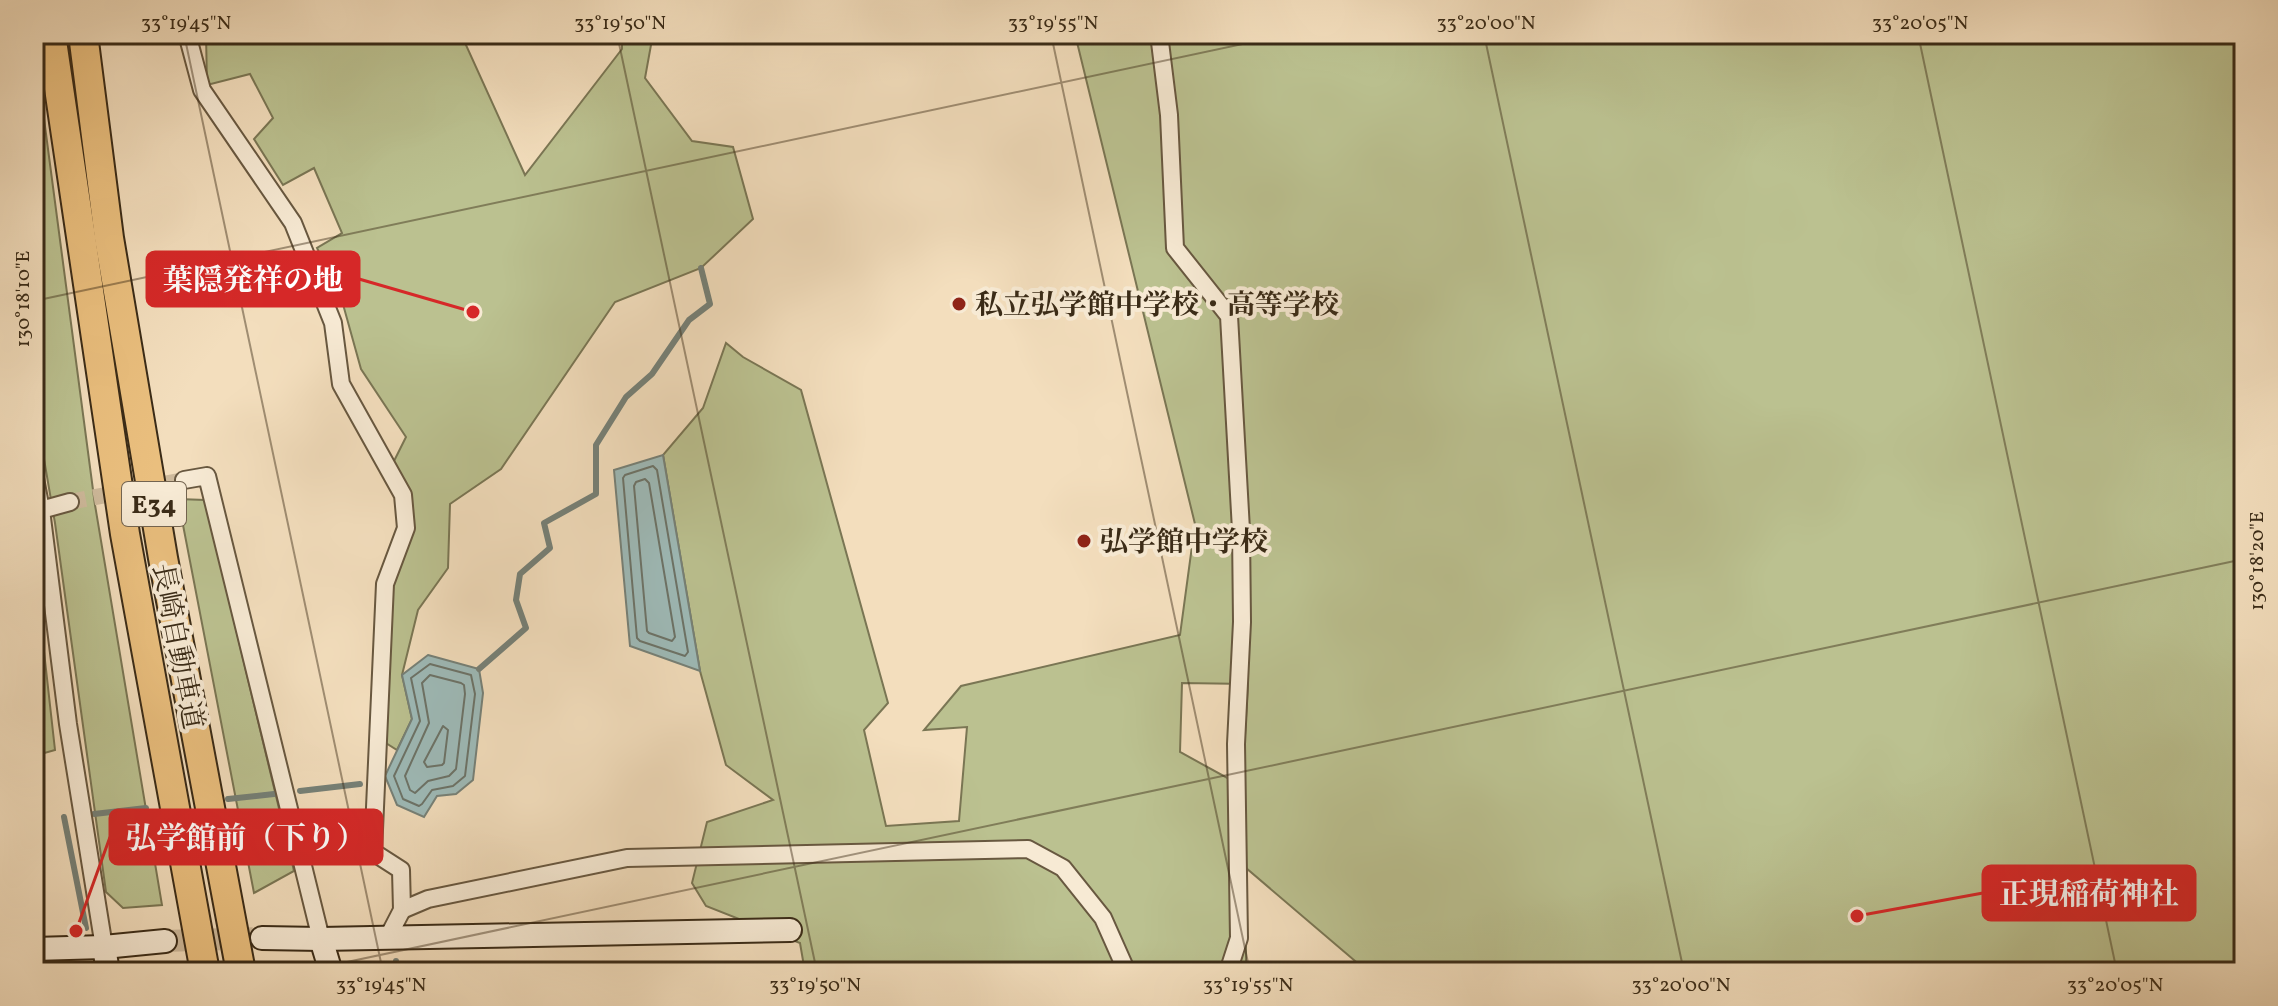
<svg xmlns="http://www.w3.org/2000/svg" width="2278" height="1006" viewBox="0 0 2278 1006" font-family="Vollkorn,'Noto Serif JP',serif">
<style>
.green{fill:#bbc190;stroke:#7a7654;stroke-width:2;fill-rule:evenodd}
.water{fill:#9ebbb9;stroke:#768178;stroke-width:2}
.lines{fill:none;stroke-linecap:round;stroke-linejoin:round}
.shore{stroke:#6c7368;stroke-width:2}
.stream{stroke:#768178;stroke-width:6}
.street-tunnel{stroke:#ceba9c;stroke-width:16;stroke-dasharray:16 8;stroke-linecap:butt}
.secondary-tunnel{stroke:#ceba9c;stroke-width:22;stroke-dasharray:22 11;stroke-linecap:butt}
.street-casing{stroke:#685840;stroke-width:20}
.secondary-casing{stroke:#3a2b17;stroke-width:26}
.highway-casing{stroke:#3a2b17;stroke-width:32}
.street{stroke:#f7ead4;stroke-width:16}
.secondary{stroke:#f7ead4;stroke-width:22}
.highway{stroke:#eabf7e;stroke-width:28}
.ticks{fill:none;stroke:#3a2b17;stroke-width:2;stroke-opacity:0.45}
.poi-dot{fill:#8f2418;stroke:#f7ead4;stroke-width:3}
.labels{text-anchor:middle;stroke-width:8;stroke-linejoin:round;paint-order:stroke}
.shield{fill:#f7ead4;stroke:#736450;stroke-width:2}
.shield-label{font-size:26px;font-weight:bold;fill:#3a2b17}
.poi-label{font-size:28px;font-weight:bold;fill:#3a2b17;stroke:#f7ead4;text-anchor:start}
.street-label{font-size:28px;fill:#3a2b17;stroke:#f7ead4}
.leader{fill:none;stroke:#d62828;stroke-width:3}
.callout-dot{fill:#d62828;stroke:#f7ead4;stroke-width:3}
.callout{fill:#d62828;stroke:#d62828;stroke-width:3}
.callout-label{font-size:30px;text-anchor:middle;font-weight:bold;fill:#fff}
.neatline{fill:none;stroke:#3a2b17;stroke-width:3}
.ticks-label{font-size:20px;text-anchor:middle;fill:#3a2b17}
</style>
<rect width="100%" height="100%" fill="#f3debd"/>
<filter id="stains"><feTurbulence type="fractalNoise" baseFrequency=".0025" numOctaves="4"/><feColorMatrix values="0 0 0 0 .2 0 0 0 0 .09 0 0 0 0 .02 0 0 0 .5 -.17"/></filter>
<radialGradient id="worn" r=".72"><stop offset=".6" stop-color="#630" stop-opacity="0"/><stop offset="1" stop-color="#630" stop-opacity=".3"/></radialGradient>
<!-- green -->
<g class="green">
<path d="M206 34H461L525 175 622 49V34H653L645 78 692 141 733 147 753 219 701 268 615 302 501 469 450 504 448 568 418 610 402 675 412 719 397 750 378 738 385 584 406 528 389 471 406 437 361 369 341 297 317 248 342 233 314 168 283 185 254 139 273 118 250 74 207 85Z"/>
<path d="M1075 34H2244V972H1368L1246 868V970L1244 972H805L800 943 706 906 692 883 707 822 773 800 726 765 700 671 663 455 703 408 726 343 743 357 801 390 888 703 864 730 886 826 959 821 967 727 924 730 961 686 1180 635 1195 524ZM1182 683 1248 684 1242 786 1180 752Z"/>
<path d="M34 43 95 505 162 905 123 908 106 892 55 523 34 401Z"/>
<path d="M178 499 205 500 294 871 254 893Z"/>
<path d="M34 562 55 750 34 756Z"/>
<path d="M90 962 92 972H34V964Z"/>
</g>
<!-- water -->
<g class="water">
<path d="M663 455 700 671 630 646 614 470Z"/>
<path d="M428 655 479 669 483 693 473 780 456 794 437 796 424 817 397 805 385 776 412 719 402 675Z"/>
</g>
<g class="lines">
<!-- shore -->
<g class="shore">
<path d="M653 466 657 470 688 652 685 656 640 641 637 638 623 478 625 475Z"/>
<path d="M645 479 649 483 675 637 672 641 649 633 647 631 634 486 636 482Z"/>
<path d="M430 664 471 675 475 694 465 776 453 786 432 790 422 804 419 806 403 799 394 776 420 721 411 678Z"/>
<path d="M430 675 461 683 464 685 465 694 456 769 449 776 428 781 415 793 410 790 405 776 429 723 422 683Z"/>
<path d="M443 726 448 730 444 763 442 765 427 767 424 762Z"/>
</g>
<!-- stream -->
<g class="stream">
<path d="M479 669 526 628 516 600 520 574 550 548 544 523 596 494V445L626 397 652 374 689 320 710 304 701 268"/>
<path d="M300 791 360 784"/>
<path d="M228 799 274 794"/>
<path d="M94 814 146 808"/>
<path d="M64 817 86 928"/>
<path d="M396 961V972"/>
<path d="M83 972V970"/>
</g>
<!-- street-tunnel -->
<g class="street-tunnel">
<path d="M34 57 88 34"/>
<path d="M70 502 184 480"/>
</g>
<!-- secondary-tunnel -->
<path class="secondary-tunnel" d="M165 941 262 938"/>
<!-- street casing -->
<g class="street-casing">
<g id="street">
<path d="M187 34 202 90 293 223 333 323 341 384 403 495 406 528 385 584 373 852 401 870 402 910 388 937"/>
<path d="M1159 34 1169 115 1175 248 1229 316 1241 530 1242 622 1236 744 1239 938 1228 972"/>
<path d="M34 473 41 510 68 724 104 947"/>
<path d="M184 480 207 476 321 939"/>
<path d="M41 510 70 502"/>
<path d="M402 910 428 899 627 858 1028 849 1063 868 1103 918 1127 972"/>
</g>
</g>
<!-- secondary casing -->
<g class="secondary-casing">
<g id="secondary">
<path d="M262 938 321 939 790 930"/>
<path d="M321 939 331 972"/>
<path d="M104 947 108 972"/>
<path d="M34 949 104 947 165 941"/>
</g>
</g>
<!-- highway casing -->
<g class="highway-casing">
<g id="highway">
<path d="M51 34 125 534 205 972"/>
<path d="M83 34 109 238 163 558 241 972"/>
</g>
</g>
<!-- street -->
<use href="#street" class="street"/>
<!-- secondary -->
<use href="#secondary" class="secondary"/>
<!-- highway -->
<use href="#highway" class="highway"/>
</g>
<!-- ticks -->
<path class="ticks" d="M184 34 383 972M617 34 817 972M1051 34 1250 972M1484 34 1684 972M1918 34 2117 972M34 301 1290 34M300 972 2244 559"/>
<!-- markers -->
<g class="poi-dot">
<circle cx="959" cy="304" r="8"/>
<circle cx="1084" cy="541" r="8"/>
</g>
<g class="labels">
<!-- shield labels -->
<rect class="shield" x="122" y="482" width="64" height="44" rx="6"/>
<g class="shield-label">
<text x="154" y="513">E34</text>
</g>
<!-- poi labels -->
<g class="poi-label">
<text x="975" y="314">私立弘学館中学校・高等学校</text>
<text x="1100" y="551">弘学館中学校</text>
</g>
<!-- street labels -->
<g class="street-label">
<text transform="translate(179 646) rotate(79)" y="10">長崎自動車道</text>
</g>
</g>
<!-- callouts -->
<path class="leader" d="M473 312L359 279M76 931L110 837M1857 916L1983 893"/>
<g class="callout-dot">
<circle cx="473" cy="312" r="8"/>
<circle cx="76" cy="931" r="8"/>
<circle cx="1857" cy="916" r="8"/>
</g>
<g class="callout">
<rect x="147" y="252" width="212" height="54" rx="8"/>
<rect x="110" y="810" width="272" height="54" rx="8"/>
<rect x="1983" y="866" width="212" height="54" rx="8"/>
</g>
<g class="callout-label">
<text x="253" y="290">葉隠発祥の地</text>
<text x="246" y="848">弘学館前（下り）</text>
<text x="2089" y="904">正現稲荷神社</text>
</g>
<!-- margin -->
<rect width="2278" height="1006" fill="none" stroke="#f3debd" stroke-width="88"/>
<rect x="44" y="44" width="2190" height="918" class="neatline"/>
<g class="ticks-label">
<text x="186" y="29">33°19'45"N</text>
<text x="620" y="29">33°19'50"N</text>
<text x="1053" y="29">33°19'55"N</text>
<text x="1486" y="29">33°20'00"N</text>
<text x="1920" y="29">33°20'05"N</text>
<text transform="translate(22 299) rotate(-90)" y="7">130°18'10"E</text>
<text transform="translate(2256 561) rotate(-90)" y="7">130°18'20"E</text>
<text x="381" y="991">33°19'45"N</text>
<text x="815" y="991">33°19'50"N</text>
<text x="1248" y="991">33°19'55"N</text>
<text x="1681" y="991">33°20'00"N</text>
<text x="2115" y="991">33°20'05"N</text>
</g>
<rect width="100%" height="100%" filter="url(#stains)"/>
<rect width="100%" height="100%" fill="url(#worn)"/>
</svg>
